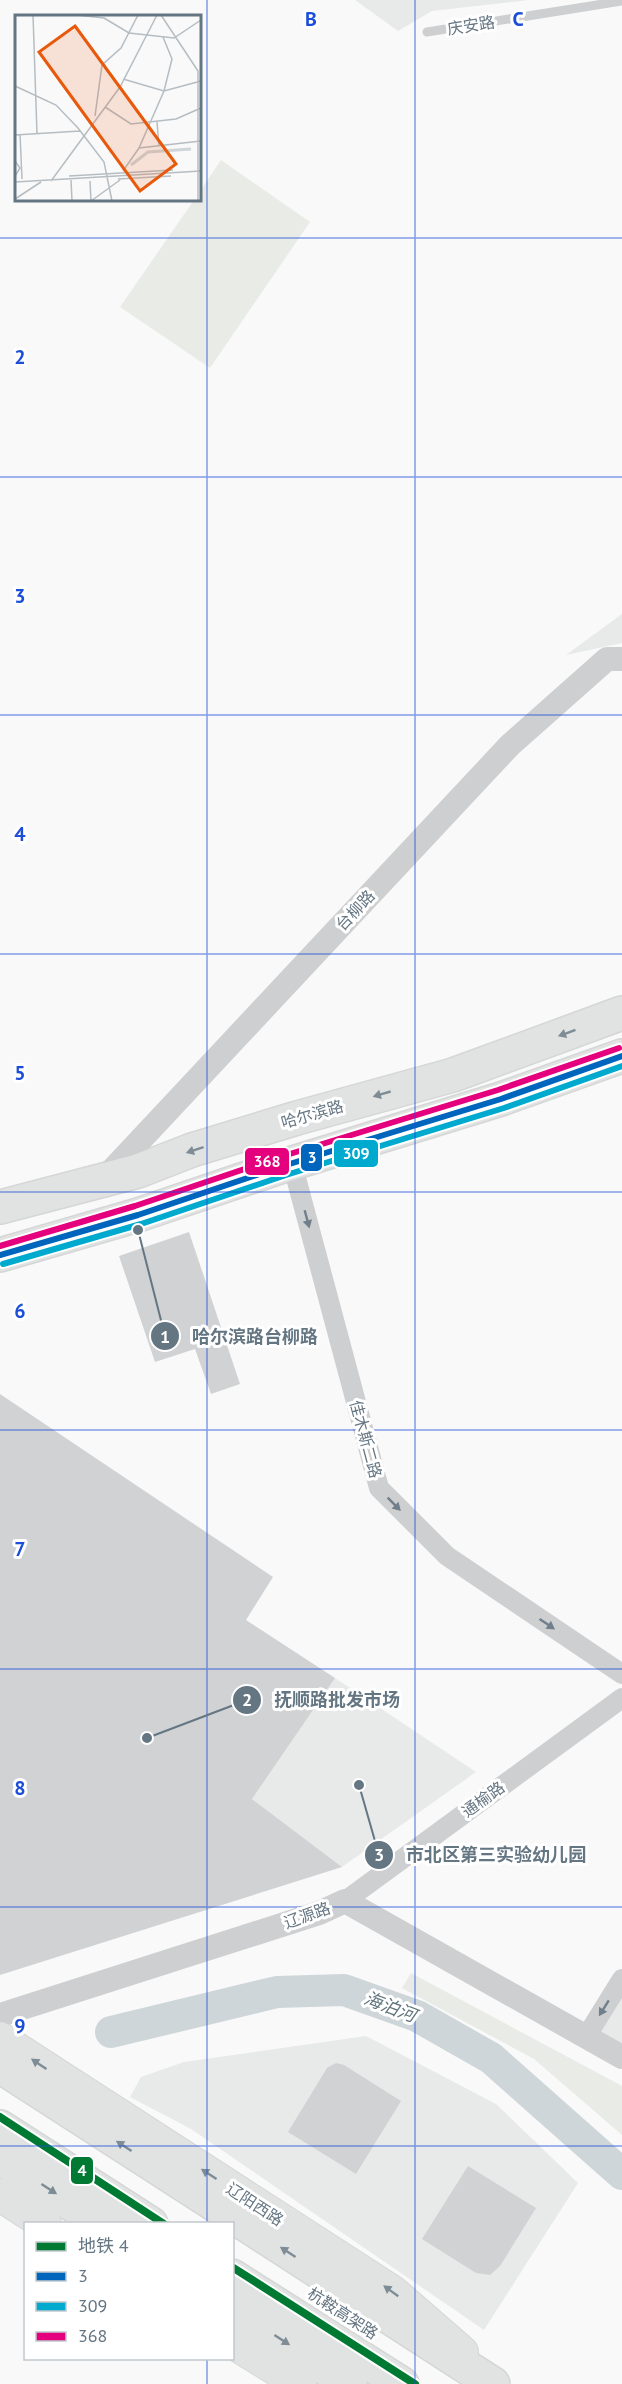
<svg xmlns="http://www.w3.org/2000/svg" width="622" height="2384" viewBox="0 0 622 2384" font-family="'PT Sans','Noto Sans SC',sans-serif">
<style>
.built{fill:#e8e9e9}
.green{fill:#e8ebe6}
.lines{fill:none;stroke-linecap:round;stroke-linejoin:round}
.river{stroke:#ced6d9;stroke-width:32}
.building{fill:#d0d2d3}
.primary-casing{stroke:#d5d6d7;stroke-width:34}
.trunk-casing{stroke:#d5d6d6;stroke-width:36}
.service{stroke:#cecfd0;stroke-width:9}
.minor{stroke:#cecfd0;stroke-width:20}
.tertiary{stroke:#cecfd0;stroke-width:24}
.primary{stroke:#e1e2e2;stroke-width:32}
.trunk{stroke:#e1e2e2;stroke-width:33}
.bus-1-casing{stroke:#fff;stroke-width:10}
.bus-2-casing{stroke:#fff;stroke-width:10}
.bus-3-casing{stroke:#fff;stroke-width:10}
.bus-1{stroke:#0065bd;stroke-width:6}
.bus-2{stroke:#00a9ce;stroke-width:6}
.bus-3{stroke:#e5007d;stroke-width:6}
.metro-1-casing{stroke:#fff;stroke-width:12}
.metro-1{stroke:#007a33;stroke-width:8}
.oneway{fill:#7e8c96}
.oneway2{fill:#707f8b}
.grid{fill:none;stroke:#1d4ed8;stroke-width:1.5;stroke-opacity:0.55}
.labels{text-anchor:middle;stroke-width:6;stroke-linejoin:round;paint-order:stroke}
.street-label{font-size:16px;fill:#657683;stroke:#fff}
.water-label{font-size:18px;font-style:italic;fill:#60757c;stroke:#fff}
.inset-river{fill:none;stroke:#ced6d9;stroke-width:3}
.inset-road{fill:none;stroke:#b5bdc3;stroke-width:1.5}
.view{fill:#e8590c;fill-opacity:0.15;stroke:#e8590c;stroke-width:3}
.inset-edge{fill:none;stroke:#657683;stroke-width:3}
.grid-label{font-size:20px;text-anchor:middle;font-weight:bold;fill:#1d4ed8;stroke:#fff;stroke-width:6;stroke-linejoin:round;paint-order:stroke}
.leader{fill:none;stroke:#657683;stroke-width:2}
.callout-dot{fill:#657683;stroke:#fff;stroke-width:2}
.mark-label{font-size:18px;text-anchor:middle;font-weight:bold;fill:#fff}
.callout-label{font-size:18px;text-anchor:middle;font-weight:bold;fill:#657683;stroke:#fff;stroke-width:6;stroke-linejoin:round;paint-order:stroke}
.line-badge{stroke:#fff;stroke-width:2}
.badge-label{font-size:16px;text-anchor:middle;font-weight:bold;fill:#fff}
</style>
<rect width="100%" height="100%" fill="#f9f9f9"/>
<!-- built -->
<g class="built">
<path d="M355 0H529L432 11 398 31Z"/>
<path d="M622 614V643L566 655Z"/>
<path d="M335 1678 476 1772 342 1867 252 1799Z"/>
<path d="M622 1979V2057L586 2037Z"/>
<path d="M366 2036 496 2104 578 2183 484 2330 191 2129 130 2097 141 2077 184 2062Z"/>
</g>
<!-- green -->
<g class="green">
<path d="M221 160 310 222 210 368 120 307 194 200H200V191Z"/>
<path d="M411 1973 622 2086V2135L534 2059 402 1988Z"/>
</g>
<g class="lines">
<!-- river -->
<path class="river" d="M111 2032 277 1992 344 1990 417 2016 491 2058 622 2174"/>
</g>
<!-- building -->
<g class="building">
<path d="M189 1232 240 1384 211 1394 195 1349 155 1362 119 1256Z"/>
<path d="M0 1394 273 1577 246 1620 335 1678 252 1799 342 1867 0 1975Z"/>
<path d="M336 2063 344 2065 401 2101 356 2174 288 2132 327 2068Z"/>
<path d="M468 2166 536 2208 500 2266 490 2275 476 2273 422 2239Z"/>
</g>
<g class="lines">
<!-- primary casing -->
<g class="primary-casing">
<g id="primary">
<path d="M0 2038 393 2292 462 2352"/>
<path d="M0 2195 45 2224"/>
<path d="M232 2342 300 2384"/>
</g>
</g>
<!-- trunk casing -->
<g class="trunk-casing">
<g id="trunk">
<path d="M0 1207 138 1171 192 1150 297 1118 453 1075 622 1013"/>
<path d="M0 1255 138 1215 283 1166 501 1099 622 1056"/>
<path d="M0 2066 493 2384"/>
<path d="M0 2127 151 2224"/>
<path d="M0 2158 102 2224"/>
<path d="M232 2276 402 2384"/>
<path d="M232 2308 350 2384"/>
</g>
</g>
<!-- service -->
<path class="service" d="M427 32 622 1"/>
<!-- minor -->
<g class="minor">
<path d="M292 1163 379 1488 447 1556 622 1674"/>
<path d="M345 1901 622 1698"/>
<path d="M586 2037 622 1979"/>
</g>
<!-- tertiary -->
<g class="tertiary">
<path d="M102 1181 510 745 607 659H622"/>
<path d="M0 2015 319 1913 345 1901 622 2057"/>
</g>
<!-- primary -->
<use href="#primary" class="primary"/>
<!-- trunk -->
<use href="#trunk" class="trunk"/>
<!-- bus-1 casing -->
<g class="bus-1-casing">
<path id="bus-1" d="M0 1255 138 1215 283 1166 501 1099 622 1056"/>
</g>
<!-- bus-2 casing -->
<g class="bus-2-casing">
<path id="bus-2" d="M3 1264 141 1224 286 1175 504 1108 622 1066"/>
</g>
<!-- bus-3 casing -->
<g class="bus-3-casing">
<path id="bus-3" d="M0 1246 135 1206 280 1157 498 1090 619 1048"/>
</g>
<!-- bus-1 -->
<use href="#bus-1" class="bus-1"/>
<!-- bus-2 -->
<use href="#bus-2" class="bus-2"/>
<!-- bus-3 -->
<use href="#bus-3" class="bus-3"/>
<!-- metro-1 casing -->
<g class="metro-1-casing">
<g id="metro-1">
<path d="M0 2117 164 2224"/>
<path d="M232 2267 415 2384"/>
</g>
</g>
<!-- metro-1 -->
<use href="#metro-1" class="metro-1"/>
</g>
<!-- one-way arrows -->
<defs><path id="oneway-solid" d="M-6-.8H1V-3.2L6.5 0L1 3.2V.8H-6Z" transform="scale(1.5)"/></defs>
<g class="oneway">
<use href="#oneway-solid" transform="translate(567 1033) rotate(160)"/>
<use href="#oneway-solid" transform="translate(382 1094) rotate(164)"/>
<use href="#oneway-solid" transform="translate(195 1150) rotate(162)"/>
<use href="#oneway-solid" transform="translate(39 2064) rotate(-146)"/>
<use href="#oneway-solid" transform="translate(124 2146) rotate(-147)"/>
<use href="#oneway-solid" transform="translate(209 2174) rotate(-147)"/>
<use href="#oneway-solid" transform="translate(49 2189) rotate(33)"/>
<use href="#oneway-solid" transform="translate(288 2252) rotate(-147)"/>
<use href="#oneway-solid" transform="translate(391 2291) rotate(-144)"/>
<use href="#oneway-solid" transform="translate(282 2340) rotate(33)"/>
</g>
<g class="oneway2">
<use href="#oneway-solid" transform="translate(307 1219) rotate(75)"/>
<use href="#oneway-solid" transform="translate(394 1504) rotate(45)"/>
<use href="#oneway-solid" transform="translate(547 1624) rotate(34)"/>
<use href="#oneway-solid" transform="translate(604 2008) rotate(122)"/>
</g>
<!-- grid -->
<path class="grid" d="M207 0V2224M415 0V2384M0 238H622M0 477H622M0 715H622M0 954H622M0 1192H622M0 1430H622M0 1669H622M0 1907H622M0 2146H622M207 2358V2384"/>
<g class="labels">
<!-- street labels -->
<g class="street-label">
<text transform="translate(471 25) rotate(-9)" y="6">庆安路</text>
<text transform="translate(355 910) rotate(-47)" y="6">台柳路</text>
<text transform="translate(312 1114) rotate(-16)" y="6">哈尔滨路</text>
<text transform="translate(366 1439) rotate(75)" y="6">佳木斯二路</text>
<text transform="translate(483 1799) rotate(-36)" y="6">通榆路</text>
<text transform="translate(307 1915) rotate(-20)" y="6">辽源路</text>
<text transform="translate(255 2204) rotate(33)" y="6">辽阳西路</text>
<text transform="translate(343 2313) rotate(33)" y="6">杭鞍高架路</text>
</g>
<!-- water labels -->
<g class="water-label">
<text transform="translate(390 2007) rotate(21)" y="6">海泊河</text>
</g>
</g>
<!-- overview -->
<g transform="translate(15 15)">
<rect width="186" height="186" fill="#f9f9f9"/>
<path class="inset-river" d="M116 150 133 137 176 134"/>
<path class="inset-road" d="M18 0 22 119M62 0 89 3M146 0 183 56V186M89 3 114 18 159 23 186 5M108 64 149 76 186 66M0 71 41 90 63 113 89 147 97 186M90 92 116 109 161 104 186 93M80 101 87 50 106 33 123 0M142 107 144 131M5 119 7 164M0 120 65 116M124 133 149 76 157 44 148 22M0 146 5 153 0 161M108 156 124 133 186 126M54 161 158 155M103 164 156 161M56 165 57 186M36 166 105 72 142 0M75 166 76 186M0 167 186 156M0 184 26 167M76 186 105 165"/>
<path class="view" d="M60 11 161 149 125 176 24 37Z"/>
<rect width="186" height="186" class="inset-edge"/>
</g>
<g class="grid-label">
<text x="311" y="26">B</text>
<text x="518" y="26">C</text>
<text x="20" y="364">2</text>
<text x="20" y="603">3</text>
<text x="20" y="841">4</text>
<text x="20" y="1080">5</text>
<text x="20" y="1318">6</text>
<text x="20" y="1556">7</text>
<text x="20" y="1795">8</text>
<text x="20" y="2033">9</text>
</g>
<!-- callouts -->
<path class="leader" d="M138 1230L165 1336M147 1738L247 1700M359 1785L379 1855"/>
<g class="callout-dot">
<circle cx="138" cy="1230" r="6"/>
<circle cx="147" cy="1738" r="6"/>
<circle cx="359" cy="1785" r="6"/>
<circle cx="165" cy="1336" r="15"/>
<circle cx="247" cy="1700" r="15"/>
<circle cx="379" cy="1855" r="15"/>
</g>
<g class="mark-label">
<text x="165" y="1343">1</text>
<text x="247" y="1706">2</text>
<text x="379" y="1861">3</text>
</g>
<g class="callout-label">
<text x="255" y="1343">哈尔滨路台柳路</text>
<text x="337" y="1706">抚顺路批发市场</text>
<text x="496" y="1861">市北区第三实验幼儿园</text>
</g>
<g class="line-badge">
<rect x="333" y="1139" width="46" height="29" rx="6" fill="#00a9ce"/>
<rect x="300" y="1143" width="23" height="29" rx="6" fill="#0065bd"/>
<rect x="244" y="1147" width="46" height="29" rx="6" fill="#e5007d"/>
<rect x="70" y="2156" width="24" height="29" rx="6" fill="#007a33"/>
</g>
<g class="badge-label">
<text x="356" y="1159">309</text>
<text x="312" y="1163">3</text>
<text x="267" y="1167">368</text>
<text x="82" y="2176">4</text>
</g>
<!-- legend -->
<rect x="24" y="2222" width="210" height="138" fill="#ffffff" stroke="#c1c8cd" stroke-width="1.5"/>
<rect x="36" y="2242" width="30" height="9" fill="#007a33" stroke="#c1c8cd" stroke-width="1.5"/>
<text x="78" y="2252" font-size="18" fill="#657683">地铁 4</text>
<rect x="36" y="2272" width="30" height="9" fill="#0065bd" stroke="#c1c8cd" stroke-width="1.5"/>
<text x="78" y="2282" font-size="18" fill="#657683">3</text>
<rect x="36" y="2302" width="30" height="9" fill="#00a9ce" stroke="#c1c8cd" stroke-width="1.5"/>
<text x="78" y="2312" font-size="18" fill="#657683">309</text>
<rect x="36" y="2332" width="30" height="9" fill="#e5007d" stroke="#c1c8cd" stroke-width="1.5"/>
<text x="78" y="2342" font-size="18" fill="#657683">368</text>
</svg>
